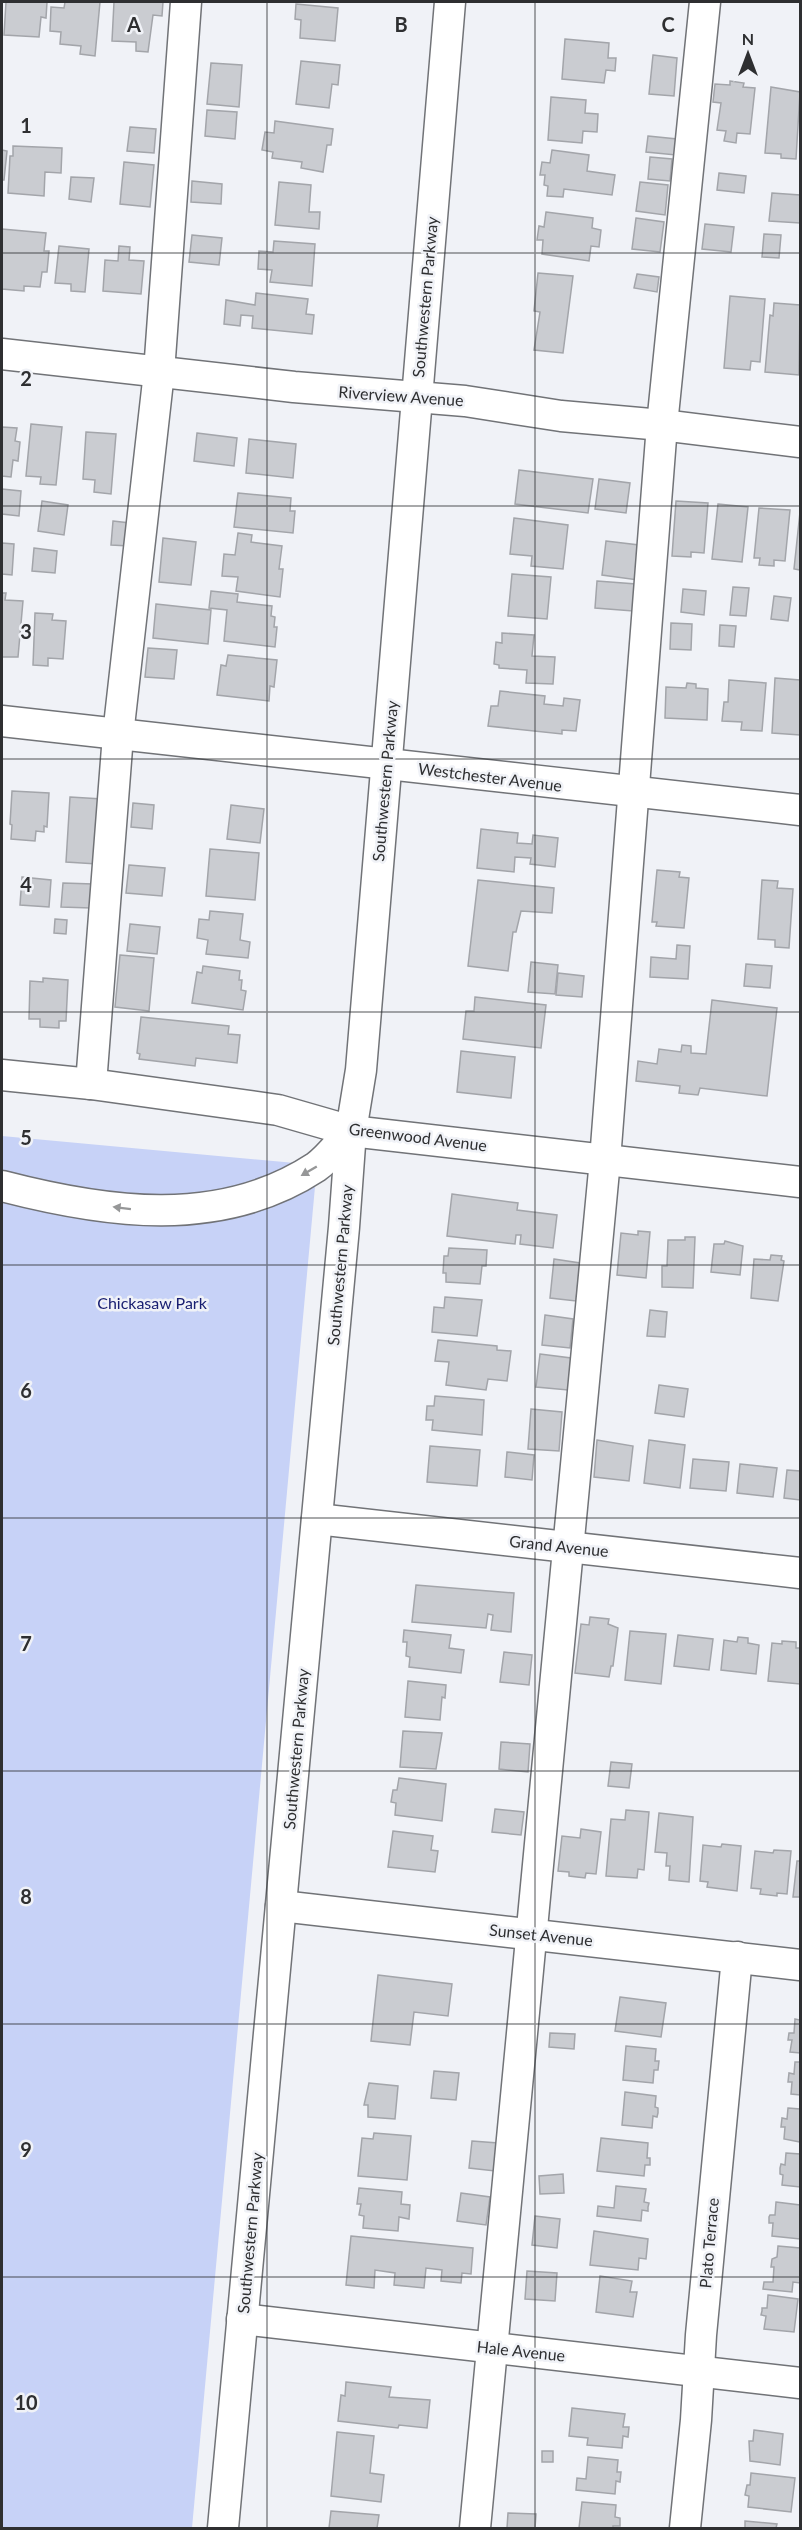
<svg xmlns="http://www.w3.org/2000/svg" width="802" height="2530" viewBox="0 0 802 2530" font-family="Lato,sans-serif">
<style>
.green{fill:#c7d2f7}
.building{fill:#caccd1;stroke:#a3a5aa;stroke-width:1.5}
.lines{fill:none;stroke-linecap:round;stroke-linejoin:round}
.minor-casing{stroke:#717377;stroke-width:33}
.minor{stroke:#fff;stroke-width:30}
.oneway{fill:#969798}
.grid{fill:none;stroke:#2e2f31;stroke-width:1.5;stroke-opacity:0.55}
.labels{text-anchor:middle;stroke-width:5;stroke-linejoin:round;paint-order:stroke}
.street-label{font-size:16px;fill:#2e2f31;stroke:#f0f2f7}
.park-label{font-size:16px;fill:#1a2072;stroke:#f0f2f7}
.grid-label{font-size:20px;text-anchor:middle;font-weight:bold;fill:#2e2f31;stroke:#f0f2f7;stroke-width:5;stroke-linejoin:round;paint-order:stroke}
</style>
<rect width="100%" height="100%" fill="#f0f2f7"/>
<!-- green -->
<path class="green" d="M2 1136 317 1165 192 2528H2Z"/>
<!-- building -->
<g class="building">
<path d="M6 2H47L46 18 41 17 39 37 4 35Z"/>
<path d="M65 2H100L95 56 80 54 81 46 60 44 61 32 50 31 51 7 64 8Z"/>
<path d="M114 2H163L162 16 153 15 148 52 136 51V42L112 41Z"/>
<path d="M296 4 338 8 335 41 300 38 301 20 295 19Z"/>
<path d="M565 39 609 43 608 58H616L615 71 606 70 604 83 562 79Z"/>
<path d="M653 55 677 58 674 96 649 94Z"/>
<path d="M301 61 340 65 338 85 332 84 329 108 296 104Z"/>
<path d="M211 63 242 65 239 107 207 104Z"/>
<path d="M730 81 744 83 743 87 755 88 750 134 737 133 736 143 724 141 726 131 717 130 721 103 713 102 715 84 730 85Z"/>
<path d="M771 87 800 92 796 159 781 158V154L765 153Z"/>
<path d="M551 97 586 100 585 113 598 114 597 132 583 131 582 143 548 140Z"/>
<path d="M207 110 237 112 235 139 205 136Z"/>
<path d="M275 121 333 129 331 145H327L323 172 301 168 302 162 272 158 273 152 262 150 265 132 274 133Z"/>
<path d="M130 127 156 129 154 153 127 151Z"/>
<path d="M648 136 677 139 676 155 646 152Z"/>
<path d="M13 146 62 148 61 173 45 172 44 196 8 193 10 156H13Z"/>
<path d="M2 150 7 151 4 180H2Z"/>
<path d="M552 150 589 155 587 171 615 175 612 195 564 189 563 197 547 196 548 186 544 185 545 175H540L542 162 550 163Z"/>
<path d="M650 157 672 159 670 181 648 179Z"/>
<path d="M124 162 154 165 150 207 120 204Z"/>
<path d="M719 173 746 176 744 193 717 190Z"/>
<path d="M71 177 94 178 91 202 69 199Z"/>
<path d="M192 181 222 184 221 204 191 202Z"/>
<path d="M279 182 311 185 309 212H320L319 229 275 225Z"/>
<path d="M640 182 668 185 665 215 636 211Z"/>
<path d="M772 193 800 195V223L769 221Z"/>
<path d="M546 212 593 218 592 228 601 230 599 247 591 246 589 261 542 254 543 240H537L539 226 544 227Z"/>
<path d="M636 218 664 222 660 252 632 249Z"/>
<path d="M705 224 734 227 731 252 702 249Z"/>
<path d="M2 229 46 233 44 251H49L47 272H42L40 287 24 286V291L2 289Z"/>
<path d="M764 234 781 235 779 258 762 257Z"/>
<path d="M192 235 222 238 219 265 189 262Z"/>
<path d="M274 241 315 244 312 286 270 282 272 270 258 269 259 251 273 252Z"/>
<path d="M59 246 89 249 85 292 71 291V284L55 283Z"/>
<path d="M119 246 130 247 129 260 144 261 141 294 103 291 105 260 118 261Z"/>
<path d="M538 273 573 276 563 353 534 350 540 312 534 311Z"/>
<path d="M637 274 659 277 657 292 634 288Z"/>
<path d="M256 293 308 299 306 314 314 315 312 334 252 328 253 316 241 315 240 326 224 324 226 300 255 305Z"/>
<path d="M730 296 765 299 760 362 751 361 750 370 724 368Z"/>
<path d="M774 303 800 305 799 375 765 372 770 315 773 316Z"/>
<path d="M31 424 62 427 56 485 40 484 41 477 26 476Z"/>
<path d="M2 427 17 428 15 441 20 442 18 461 13 460 11 477 2 476Z"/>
<path d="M86 432 116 434 111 494 94 492 95 480 83 479Z"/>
<path d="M197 433 237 438 234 466 194 461Z"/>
<path d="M249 439 296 444 293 478 246 473Z"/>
<path d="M519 470 593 479 588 513 515 504Z"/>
<path d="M599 479 630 483 626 513 595 509Z"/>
<path d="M2 489 21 491 19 516 2 514Z"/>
<path d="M238 493 291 498 290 511H295L293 533 234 527Z"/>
<path d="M42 501 68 505 64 535 38 531Z"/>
<path d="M676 501 708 503 704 553 691 552V557L672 556Z"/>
<path d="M718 504 748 507 742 562 712 559Z"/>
<path d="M759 508 790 510 785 561 774 560V566L759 565 760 558H754Z"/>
<path d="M800 512V570L794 569Z"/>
<path d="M514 518 568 525 563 569 531 566 532 556 510 554Z"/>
<path d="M113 521 130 523 129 546 111 545Z"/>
<path d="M238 533 252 535 251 542 282 546 279 569H283L280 597 236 591 238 577 222 576 224 554 235 555Z"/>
<path d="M163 538 196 542 191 585 159 582Z"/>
<path d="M606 541 639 545 638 580 602 575Z"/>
<path d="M2 543 14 544 12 575 2 574Z"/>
<path d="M34 548 57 551 55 573 32 571Z"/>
<path d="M512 574 551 577 547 619 508 616Z"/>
<path d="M597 581 636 584 633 611 595 608Z"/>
<path d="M733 587 749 588 746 616 730 615Z"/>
<path d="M683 589 706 591 704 615 681 612Z"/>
<path d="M211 591 238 594 237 602 272 606 271 616 275 617 274 627H277L275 647 224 641 227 610 209 608Z"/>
<path d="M2 593H6L5 600 23 601 18 657H2Z"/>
<path d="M774 596 791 598 788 621 771 619Z"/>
<path d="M156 604 211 610 208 644 153 638Z"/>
<path d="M35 613 53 614 52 620 66 621 63 659 48 658V666L33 665Z"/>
<path d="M671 623 692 624 691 650 670 649Z"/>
<path d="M720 625 736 626 734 647 719 646Z"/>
<path d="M502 633 534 635 532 656 555 657 553 684 526 683 527 670 499 668V665L494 664 496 642 502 643Z"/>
<path d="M148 648 177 650 174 679 145 677Z"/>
<path d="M228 655 277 660 274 687 270 686 269 701 217 695 221 665 226 666Z"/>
<path d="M775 678 800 680V735L772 733Z"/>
<path d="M729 680 766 683 762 731 741 730 742 722 722 721 724 702H728Z"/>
<path d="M687 683 696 684V688L708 689 707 720 665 718 666 687 686 688Z"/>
<path d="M500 691 545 696 544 704 563 706 564 698 580 700 576 731 562 730V734L488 726 491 706H498Z"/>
<path d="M12 791 49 793 47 827 44 826V832L36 831 35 841 11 839 12 825 10 824Z"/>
<path d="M70 797 102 799 97 864 66 862Z"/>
<path d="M133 803 154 805 152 829 131 827Z"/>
<path d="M231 805 264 809 260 843 227 839Z"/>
<path d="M481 829 518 833 517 843 532 844 533 835 558 838 555 867 530 864 531 858 515 857 514 872 477 868Z"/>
<path d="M210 849 259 853 255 900 206 896Z"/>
<path d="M129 865 165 868 162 896 126 893Z"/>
<path d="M657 870 680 872 679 877 689 878 684 928 656 926 657 922H652Z"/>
<path d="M22 877 51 880 49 907 20 905Z"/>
<path d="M478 880 554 888 552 913 521 911 516 932H513L508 971 468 966Z"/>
<path d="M762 880 778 881 777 888 793 889 789 948 775 947V940L758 939Z"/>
<path d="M63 883 93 884 91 908 61 907Z"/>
<path d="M210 911 243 914 240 940 250 942 248 958 206 954 208 940 197 938 199 919 209 920Z"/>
<path d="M55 919 67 920 66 934 54 933Z"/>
<path d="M130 924 160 927 157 954 127 951Z"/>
<path d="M677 945 690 946 688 979 650 977 651 957 676 959Z"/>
<path d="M120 955 154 958 149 1011 115 1007Z"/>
<path d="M531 962 558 965 555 994 528 992Z"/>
<path d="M746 964 772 966 770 988 744 986Z"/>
<path d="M203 966 240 971 239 980H242L241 990 246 991 243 1010 192 1003 197 972 202 973Z"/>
<path d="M558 973 584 976 582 997 556 995Z"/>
<path d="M43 978 68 980 66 1021H59V1028L40 1027V1019H29L30 981 43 982Z"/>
<path d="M475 997 546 1005 541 1048 463 1039 466 1011H474Z"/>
<path d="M712 1000 777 1008 767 1096 700 1088 698 1095 679 1093 680 1086 636 1081 638 1061 657 1064 659 1049 681 1052 682 1045 691 1046V1053L706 1054Z"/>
<path d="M141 1017 229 1026 228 1034 240 1035 237 1063 196 1058 195 1066 139 1059 140 1054 137 1053Z"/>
<path d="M461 1051 515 1057 511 1098 457 1092Z"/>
<path d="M452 1194 518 1203 517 1210 557 1215 553 1248 520 1244 521 1235H516L515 1244 447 1236Z"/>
<path d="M638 1231 650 1232 646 1278 617 1275 621 1233 638 1235Z"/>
<path d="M685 1237H695L693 1288 662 1287V1266H667L668 1240H685Z"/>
<path d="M725 1241 743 1246 740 1275 711 1272 714 1244H724Z"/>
<path d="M449 1248 487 1250 486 1266H482L480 1284 446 1282V1273H443L444 1256H448Z"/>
<path d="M771 1255 782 1256 781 1260 784 1261 778 1301 751 1298 754 1259 770 1260Z"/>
<path d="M554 1259 580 1263 576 1301 550 1298Z"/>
<path d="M445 1297 482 1300 477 1336 432 1332 434 1307 444 1308Z"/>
<path d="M650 1310 667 1312 665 1337 647 1336Z"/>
<path d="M545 1315 573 1319 570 1348 542 1345Z"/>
<path d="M438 1340 497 1346V1350L511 1351 507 1381 488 1379 486 1390 446 1385 449 1362 435 1361Z"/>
<path d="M540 1354 571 1358 568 1390 536 1387Z"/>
<path d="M659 1385 688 1389 684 1417 655 1413Z"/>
<path d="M435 1396 484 1400 482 1435 432 1430 433 1420H426L427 1406H434Z"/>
<path d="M531 1409 562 1412 559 1451 528 1449Z"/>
<path d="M597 1440 633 1446 629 1481 594 1477Z"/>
<path d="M649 1440 685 1445 680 1488 644 1483Z"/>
<path d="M430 1446 480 1450 477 1486 427 1482Z"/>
<path d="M507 1452 534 1455 532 1480 505 1477Z"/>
<path d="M693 1459 729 1462 726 1491 690 1488Z"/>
<path d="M740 1464 777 1468 773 1497 737 1493Z"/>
<path d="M787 1470 800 1471V1500L784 1498Z"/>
<path d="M416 1585 514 1593 511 1632 491 1630 493 1615 488 1614 486 1628 412 1622Z"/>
<path d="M590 1617 609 1619 608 1624 618 1628 613 1666H611L609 1677 575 1673 581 1624 589 1625Z"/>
<path d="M404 1630 451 1635 449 1648 464 1650 461 1673 409 1667 410 1657 406 1656 407 1642H403Z"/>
<path d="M630 1631 666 1634 661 1684 625 1680Z"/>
<path d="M678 1635 713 1639 709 1670 674 1666Z"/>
<path d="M738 1637 748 1638V1643L759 1645 756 1674 721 1670 724 1640 737 1642Z"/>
<path d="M782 1641 796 1642V1648H800V1684L768 1681 772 1643 782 1644Z"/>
<path d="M504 1652 532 1655 529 1685 500 1682Z"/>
<path d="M408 1681 446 1685 445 1698 442 1697 440 1720 405 1717Z"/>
<path d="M403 1731 442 1733 436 1769 400 1767Z"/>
<path d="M501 1742 530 1744 528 1772 499 1769Z"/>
<path d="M611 1762 632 1764 629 1788 608 1786Z"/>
<path d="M399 1778 446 1784 442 1821 395 1815 396 1803 391 1802 393 1790H397Z"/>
<path d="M495 1809 524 1812 521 1835 492 1832Z"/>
<path d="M626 1810 649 1812 644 1870 638 1869 637 1878 606 1876 611 1819 625 1820Z"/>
<path d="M659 1813 693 1817 689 1882 669 1880 670 1866H666L667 1853 655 1852Z"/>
<path d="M581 1829 601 1832 596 1874 586 1873 585 1878 569 1876V1872L558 1871 562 1836 580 1838Z"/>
<path d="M393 1831 433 1836 431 1850 438 1851 435 1872 388 1867Z"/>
<path d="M722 1844 741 1846 737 1891 707 1887 708 1882 700 1881 703 1845 721 1847Z"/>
<path d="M774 1850 791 1851 787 1894 777 1893V1896L760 1894 761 1889 751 1888 755 1851 773 1853Z"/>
<path d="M797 1861H800V1897H793Z"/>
<path d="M378 1975 452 1984 448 2016 414 2012 410 2045 371 2041Z"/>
<path d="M620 1997 666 2003 661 2037 615 2031Z"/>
<path d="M795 2019 800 2020V2053L790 2052 792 2040H788L789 2033H794Z"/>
<path d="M550 2033 575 2034 574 2049 549 2047Z"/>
<path d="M626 2046 656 2049 655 2061H659L658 2070H654L653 2083 623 2080Z"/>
<path d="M795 2062H800V2095L791 2094 792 2082H788L789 2073 794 2074Z"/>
<path d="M434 2071 459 2073 456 2100 431 2098Z"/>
<path d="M369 2083 398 2086 395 2119 368 2117V2105H364Z"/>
<path d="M625 2092 656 2096 655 2107 658 2108V2113L657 2117 653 2116 652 2128 622 2125Z"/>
<path d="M788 2108 800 2109V2142L784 2139 785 2127H781L782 2118 787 2119Z"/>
<path d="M374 2133 411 2136 407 2180 358 2176 362 2138 373 2139Z"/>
<path d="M601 2138 648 2143 647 2158H650V2165H645L644 2176 597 2171Z"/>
<path d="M472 2141 498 2143 495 2171 469 2168Z"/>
<path d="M786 2153 800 2154V2187L782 2185 783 2175 780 2174V2168L781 2164 785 2165Z"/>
<path d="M563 2174 564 2193 540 2194 539 2176Z"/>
<path d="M616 2186 646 2189 644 2202 649 2203 648 2207V2211L642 2210 641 2221 597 2216 598 2206 614 2208Z"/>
<path d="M359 2188 402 2192 401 2204 410 2205 409 2219 399 2217 398 2231 363 2228 364 2216 359 2215 361 2204H357Z"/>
<path d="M461 2193 490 2197 486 2225 457 2221Z"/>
<path d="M776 2202 800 2205V2239L772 2236 773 2223H769V2217L770 2215H775Z"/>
<path d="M535 2216 560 2219 557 2248 532 2245Z"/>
<path d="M594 2231 648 2239 646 2259 639 2258 638 2270 590 2265Z"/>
<path d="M351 2236 473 2248 471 2274 462 2273 461 2283 441 2281 442 2270 426 2268 424 2288 394 2285 395 2273 375 2270 374 2288 346 2285Z"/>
<path d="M778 2246 800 2248V2283L793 2282 792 2292 763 2289 764 2282H773L774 2267H771L772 2259 777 2257Z"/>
<path d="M527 2271 557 2273 555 2301 525 2299Z"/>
<path d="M600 2276 632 2281 630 2292H637L633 2317 596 2312Z"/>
<path d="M768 2295 798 2299 794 2332 764 2329 766 2316 761 2315 762 2311V2308H767Z"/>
<path d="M346 2382 391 2387 389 2397 430 2400 427 2428 399 2425 398 2428 338 2421 341 2395 345 2396Z"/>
<path d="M572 2408 625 2414 623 2427H629L628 2437 623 2436 622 2448 587 2445 588 2438 569 2436Z"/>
<path d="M754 2430 783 2434 780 2465 750 2461 749 2441H753Z"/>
<path d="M337 2432 374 2436 370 2473 384 2475 381 2502 331 2496Z"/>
<rect x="542" y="2451" width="11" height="11"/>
<path d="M588 2457 618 2460 617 2472H621L620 2482 616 2481 615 2494 576 2490 577 2478 586 2479Z"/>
<path d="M751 2473 795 2478 791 2512 748 2507 749 2496 745 2495 747 2485H750Z"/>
<path d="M582 2502 616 2505 615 2517 620 2518V2526H613V2528H579Z"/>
<path d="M331 2511 379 2515 377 2528H329Z"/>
<path d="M508 2513 536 2514 535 2528H507Z"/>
<path d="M745 2521 777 2524 776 2528H745Z"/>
</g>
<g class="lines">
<!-- minor casing -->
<g class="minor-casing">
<g id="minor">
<path d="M2 354 294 387 465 401 561 416 662 425 800 442"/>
<path d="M2 721 800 810"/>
<path d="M2 1075 91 1084 278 1110 351 1131 800 1182"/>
<path d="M91 1084 118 735 159 372 186 2"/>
<path d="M2 1186C106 1213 220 1230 316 1167 329 1158 340 1142 351 1131"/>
<path d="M317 1519 800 1573"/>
<path d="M281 1906 800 1965"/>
<path d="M242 2319 800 2383"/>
<path d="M223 2528 344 1227 351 1131 361 1070 450 2"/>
<path d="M475 2528 605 1160 662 425 705 2"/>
<path d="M685 2528 696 2420 701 2335 737 1957"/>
</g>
</g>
<!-- minor -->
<use href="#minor" class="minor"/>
</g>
<!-- one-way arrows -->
<defs><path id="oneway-solid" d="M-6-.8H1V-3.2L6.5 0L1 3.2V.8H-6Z" transform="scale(1.5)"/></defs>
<g class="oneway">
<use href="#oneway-solid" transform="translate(309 1171) rotate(150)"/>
<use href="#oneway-solid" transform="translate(122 1208) rotate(-173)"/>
</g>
<!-- grid -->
<path class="grid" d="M267 2V2528M535 2V2528M2 253H800M2 506H800M2 759H800M2 1012H800M2 1265H800M2 1518H800M2 1771H800M2 2024H800M2 2277H800"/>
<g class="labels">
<!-- street labels -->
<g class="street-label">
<text transform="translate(425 297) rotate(-85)" y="6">Southwestern Parkway</text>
<text transform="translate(401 396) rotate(4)" y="6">Riverview Avenue</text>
<text transform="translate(490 777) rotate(7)" y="6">Westchester Avenue</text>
<text transform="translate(385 781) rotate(-85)" y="6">Southwestern Parkway</text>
<text transform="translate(418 1137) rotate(7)" y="6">Greenwood Avenue</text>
<text transform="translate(340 1265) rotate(-85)" y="6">Southwestern Parkway</text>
<text transform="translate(559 1546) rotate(6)" y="6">Grand Avenue</text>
<text transform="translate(296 1749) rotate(-85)" y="6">Southwestern Parkway</text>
<text transform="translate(541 1935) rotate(6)" y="6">Sunset Avenue</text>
<text transform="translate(250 2233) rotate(-85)" y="6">Southwestern Parkway</text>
<text transform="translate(709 2243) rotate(-85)" y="6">Plato Terrace</text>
<text transform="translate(521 2351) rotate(6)" y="6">Hale Avenue</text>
</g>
<!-- park labels -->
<g class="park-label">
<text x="152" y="1309">Chickasaw Park</text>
</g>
</g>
<g class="grid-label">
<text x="134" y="32">A</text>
<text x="401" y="32">B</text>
<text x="668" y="32">C</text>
<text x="26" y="133">1</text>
<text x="26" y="386">2</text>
<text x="26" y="639">3</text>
<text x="26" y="892">4</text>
<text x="26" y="1145">5</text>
<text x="26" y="1398">6</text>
<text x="26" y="1651">7</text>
<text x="26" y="1904">8</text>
<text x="26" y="2157">9</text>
<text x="26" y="2410">10</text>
</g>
<!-- border -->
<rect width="802" height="2530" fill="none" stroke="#2e2f31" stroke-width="6"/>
<!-- north arrow -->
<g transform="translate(748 54)" stroke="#f0f2f7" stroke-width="4.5" paint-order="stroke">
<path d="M0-4.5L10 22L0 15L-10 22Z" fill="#2e2f31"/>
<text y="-9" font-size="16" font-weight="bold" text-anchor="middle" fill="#2e2f31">N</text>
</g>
</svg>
